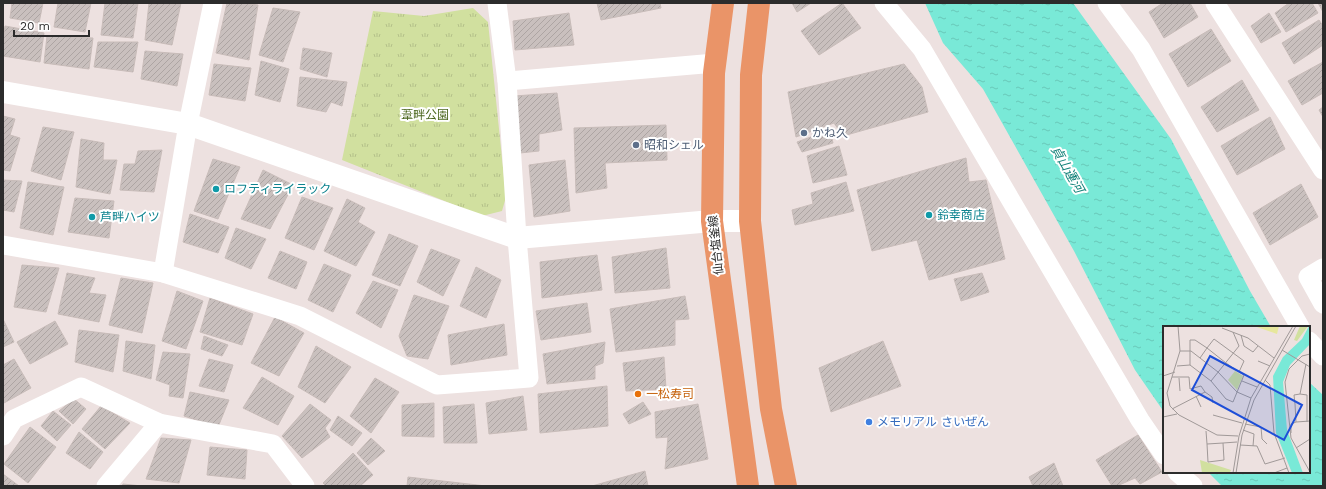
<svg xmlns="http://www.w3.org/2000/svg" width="1326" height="489" viewBox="0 0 1326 489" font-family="'Work Sans','Noto Sans JP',sans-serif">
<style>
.grass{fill:url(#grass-tufts)}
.water{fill:url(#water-ripples)}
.building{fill:url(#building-hatch);stroke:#c8bcb9}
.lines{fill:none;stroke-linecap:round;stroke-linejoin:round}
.minor{stroke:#fff;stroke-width:19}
.tertiary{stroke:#fff;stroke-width:22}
.primary{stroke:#ea9468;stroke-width:22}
.service-dot{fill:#5c6f8a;stroke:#fff;stroke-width:1.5}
.culture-dot{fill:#0f9aa8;stroke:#fff;stroke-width:1.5}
.food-dot{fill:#e8710a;stroke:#fff;stroke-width:1.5}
.shop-dot{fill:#3f7fe0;stroke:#fff;stroke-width:1.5}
.labels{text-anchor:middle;stroke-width:4;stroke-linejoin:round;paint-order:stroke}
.park-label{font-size:12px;fill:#4c671f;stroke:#fff}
.service-label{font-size:12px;fill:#4e5e75;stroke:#fff;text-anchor:start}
.culture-label{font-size:12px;fill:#0d838f;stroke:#fff;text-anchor:start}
.street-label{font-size:12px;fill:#2c2c2c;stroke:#fff}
.food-label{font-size:12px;fill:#c56008;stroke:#fff;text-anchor:start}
.shop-label{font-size:12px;fill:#366cbe;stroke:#fff;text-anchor:start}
.water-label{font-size:13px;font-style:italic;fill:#14837a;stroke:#fff}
.inset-road{fill:none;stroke:#a09998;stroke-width:1}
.view{fill:#1d4ed8;fill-opacity:0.15;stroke:#1d4ed8;stroke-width:2}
.inset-edge{fill:none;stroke:#2c2c2c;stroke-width:2}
</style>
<defs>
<pattern id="grass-tufts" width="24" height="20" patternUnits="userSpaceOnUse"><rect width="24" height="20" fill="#d1e09f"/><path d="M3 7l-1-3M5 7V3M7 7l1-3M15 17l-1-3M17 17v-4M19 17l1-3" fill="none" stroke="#b4c089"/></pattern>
<pattern id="water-ripples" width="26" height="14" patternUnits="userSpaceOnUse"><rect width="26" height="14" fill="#79e9d7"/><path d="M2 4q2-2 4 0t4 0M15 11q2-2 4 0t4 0" fill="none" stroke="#69c8b9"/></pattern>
<pattern id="building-hatch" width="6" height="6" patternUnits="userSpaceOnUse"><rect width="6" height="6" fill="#c9c0be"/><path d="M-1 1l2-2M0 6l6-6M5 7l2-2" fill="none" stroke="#ada5a3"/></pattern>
</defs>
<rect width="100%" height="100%" fill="#ede1e0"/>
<!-- grass -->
<path class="grass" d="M473 8 488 22 506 197 502 211 482 216 342 160 373 11 424 16Z"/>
<!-- water -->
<g class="water">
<path d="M925 3H1073L1171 139 1250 291 1271 327H1164V412L1135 370 1074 251 983 89 943 43Z"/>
<path d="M1309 382 1323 395V486H1222L1208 472H1309Z"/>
</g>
<!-- building -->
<g class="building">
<path d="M12 3H43L39 23 10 18Z"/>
<path d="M58 3H91L85 32 54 27Z"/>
<path d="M105 3H138L133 38 101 35Z"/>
<path d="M149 3H181L172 45 145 40Z"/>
<path d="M227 3H243L258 5 249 60 216 53Z"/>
<path d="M597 3H660L661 8 601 20Z"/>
<path d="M792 3H811L797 12Z"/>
<path d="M842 3 861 28 819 55 801 31Z"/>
<path d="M1163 3H1190L1198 17 1164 38 1149 12Z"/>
<path d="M1289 3H1312L1318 13 1286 32 1275 13Z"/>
<path d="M1318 3H1323V12Z"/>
<path d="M273 8 300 12 283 62 259 55Z"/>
<path d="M569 13 574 45 515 50 513 21Z"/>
<path d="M1269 13 1281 32 1261 43 1251 26Z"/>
<path d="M1319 20 1323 26V45L1294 64 1282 43Z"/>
<path d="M5 26 44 33 40 62 3 56V38Z"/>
<path d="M1211 29 1231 61 1188 87 1169 54Z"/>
<path d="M47 36 93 38 89 69 44 63Z"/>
<path d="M98 42H138L133 72 94 67Z"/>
<path d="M303 48 332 53 327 77 300 69Z"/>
<path d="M145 51 183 54 177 86 141 79Z"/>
<path d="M261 61 289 69 280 102 255 95Z"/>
<path d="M1323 62V93L1302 105 1288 81Z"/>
<path d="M214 64 251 68 245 101 209 95Z"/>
<path d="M904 64 922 87 928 112 843 136 834 123 796 137 788 92Z"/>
<path d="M300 77 347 82 342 106 331 102 326 112 297 106Z"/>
<path d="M1242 80 1259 110 1217 132 1201 107Z"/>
<path d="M557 93 562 130 539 134V151L520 153 514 96Z"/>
<path d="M1323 107V117L1319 110Z"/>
<path d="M3 116 15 119 10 135 20 138 10 171 3 170Z"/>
<path d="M1270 117 1285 149 1237 175 1221 146Z"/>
<path d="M666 125 667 160 605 163 607 188 576 193 574 128Z"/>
<path d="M43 127 74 132 61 180 31 171Z"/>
<path d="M830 130 833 143 802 152 797 142Z"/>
<path d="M81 139 104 143 103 160H117L110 194 76 187Z"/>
<path d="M839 146 847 175 813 183 807 156Z"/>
<path d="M162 150 154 192 120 190 124 164H135L138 151Z"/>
<path d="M966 158 969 182 986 180 1005 259 929 280 917 240 872 251 857 190Z"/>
<path d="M213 159 240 167 218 219 194 211Z"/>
<path d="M565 160 570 211 534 217 529 165Z"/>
<path d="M263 170 293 185 270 229 241 219Z"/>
<path d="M3 180 22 181 14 212 3 210Z"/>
<path d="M28 182 64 187 53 235 20 228Z"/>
<path d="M846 182 854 211 795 225 792 210 813 204 811 193Z"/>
<path d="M1301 184 1318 217 1270 245 1253 213Z"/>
<path d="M302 197 333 208 314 250 285 238Z"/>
<path d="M75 198 114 201 109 238 68 232Z"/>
<path d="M347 199 365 208 358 222 375 232 356 266 324 251Z"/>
<path d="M190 214 229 227 218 253 183 242Z"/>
<path d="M236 228 266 239 251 269 225 258Z"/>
<path d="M389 234 418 246 400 286 372 275Z"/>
<path d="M666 248 670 288 615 293 612 257Z"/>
<path d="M431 249 460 260 443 296 417 282Z"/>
<path d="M280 251 307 262 296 289 268 278Z"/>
<path d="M597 255 602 290 542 298 540 262Z"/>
<path d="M324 264 351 275 333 312 308 300Z"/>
<path d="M22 265 59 268 46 312 14 307Z"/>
<path d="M476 267 501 280 486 318 460 306Z"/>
<path d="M67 273 95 278 89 293 106 295 99 322 58 314Z"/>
<path d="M982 273 989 292 961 301 954 279Z"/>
<path d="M121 278 153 283 142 333 109 325Z"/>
<path d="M373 281 398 290 381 328 356 313Z"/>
<path d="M177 291 203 301 186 349 162 341Z"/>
<path d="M414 295 449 306 428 359 407 356 399 336Z"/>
<path d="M685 296 689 319 675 320V345L616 352 610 309Z"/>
<path d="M210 298 253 314 242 345 200 332Z"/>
<path d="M587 303 591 332 541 340 536 311Z"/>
<path d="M275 317 304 333 279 376 251 363Z"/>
<path d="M3 319 14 342 3 347Z"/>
<path d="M55 321 68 344 30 364 17 342Z"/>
<path d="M504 324 507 355 451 365 448 335Z"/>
<path d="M79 330 119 335 113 372 75 362Z"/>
<path d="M204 336 228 345 222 356 201 349Z"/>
<path d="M126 341 155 345 151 379 123 371Z"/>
<path d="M883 341 901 386 831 412 819 368Z"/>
<path d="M605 342 603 363 595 366V379L547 384 543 354Z"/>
<path d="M316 346 351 367 325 403 298 387Z"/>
<path d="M163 352 190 354 183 398 169 396 170 385 156 380Z"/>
<path d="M664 357 666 389 626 391 623 363Z"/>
<path d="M14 359 31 388 4 403 3 400V365Z"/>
<path d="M209 359 233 365 224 392 199 386Z"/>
<path d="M262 377 294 396 278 425 243 408Z"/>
<path d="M375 378 399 392 371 433 350 416Z"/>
<path d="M607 386 608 426 540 433 538 394Z"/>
<path d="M190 392 229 400 218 427 184 416Z"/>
<path d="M523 396 527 430 489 434 486 403Z"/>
<path d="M74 399 86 409 73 424 59 411Z"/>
<path d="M643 402 651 414 629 424 623 414Z"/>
<path d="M434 403V437L402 436V405Z"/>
<path d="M310 404 331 420 325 428 330 437 302 458 282 436Z"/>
<path d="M474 404 477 443H444L443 407Z"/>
<path d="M698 404 708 459 665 469 668 437 656 438 655 412Z"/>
<path d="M101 406 130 423 105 449 82 429Z"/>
<path d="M53 411 71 425 57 441 41 426Z"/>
<path d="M338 416 362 433 352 446 330 430Z"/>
<path d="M30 427 56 447 28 483 4 464Z"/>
<path d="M79 432 103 452 90 469 66 453Z"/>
<path d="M1138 435 1162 472 1140 484 1135 478 1117 486H1112L1096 460Z"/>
<path d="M161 438 191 440 179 483 146 479Z"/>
<path d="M371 438 385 451 368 465 357 453Z"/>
<path d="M210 447 247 450 245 479 207 475Z"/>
<path d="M353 453 373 475 360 486H326L323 483Z"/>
<path d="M1054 463 1063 486H1033L1029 477Z"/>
<path d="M645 471 648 486H592Z"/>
<path d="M3 474 19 486H3Z"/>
<path d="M408 477 486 486H407Z"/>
<path d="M123 484 142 486H122Z"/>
</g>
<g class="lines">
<!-- minor -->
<g class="minor">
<path d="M884 3 922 49 1140 420 1164 455"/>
<path d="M1107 3 1141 49 1300 327"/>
<path d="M1215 3 1323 170"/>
<path d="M507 81 715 63"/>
<path d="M3 245 163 273 300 316 437 385 529 378 517 238 507 81 497 3"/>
<path d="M1323 268 1308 277 1323 304"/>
<path d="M163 273 188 124 213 3"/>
<path d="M1309 341 1323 356"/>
<path d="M159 423 273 444 305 486"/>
<path d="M3 436 14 419 81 387 159 423 106 486"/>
<path d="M1177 472 1193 486"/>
</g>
<!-- tertiary -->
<path class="tertiary" d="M3 92 188 124 517 238 712 221H750"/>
<!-- primary -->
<g class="primary">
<path d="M723 3 714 73 712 221 748 486"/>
<path d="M759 3 751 75 750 221 771 409 786 486"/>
</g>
</g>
<!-- markers -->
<g class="service-dot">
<circle cx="804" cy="133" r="4"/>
<circle cx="636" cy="145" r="4"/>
</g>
<g class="culture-dot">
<circle cx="216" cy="189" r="4"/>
<circle cx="929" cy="215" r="4"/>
<circle cx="92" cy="217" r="4"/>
</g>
<circle class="food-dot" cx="638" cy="394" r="4"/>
<circle class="shop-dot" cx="869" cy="422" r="4"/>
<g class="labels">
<!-- park labels -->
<g class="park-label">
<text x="425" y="119">葦畔公園</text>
</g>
<!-- service labels -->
<g class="service-label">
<text x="812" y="137">かね久</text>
<text x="644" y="149">昭和シェル</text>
</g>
<!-- culture labels -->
<g class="culture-label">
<text x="224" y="193">ロフティライラック</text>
<text x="937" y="219">鈴幸商店</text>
<text x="100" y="221">芦畔ハイツ</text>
</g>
<!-- street labels -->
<g class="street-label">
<text transform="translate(716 245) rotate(-96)" y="4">仙台塩釜線</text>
</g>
<!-- food labels -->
<g class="food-label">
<text x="646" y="398">一松寿司</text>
</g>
<!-- shop labels -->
<g class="shop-label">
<text x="877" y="426">メモリアル さいぜん</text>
</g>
<!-- water labels -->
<g class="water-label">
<text transform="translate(1068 169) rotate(60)" y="5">貞山運河</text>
</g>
</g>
<!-- overview -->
<g transform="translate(1163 326)">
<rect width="147" height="147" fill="#ede1e0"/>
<path d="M137 0H145L134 15 131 14ZM72 45 80 50 74 64 65 54ZM37 134 68 144 67 146 39 147Z" fill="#d1e09f"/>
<path d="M91 0H116L114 8Z" fill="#e7e79c"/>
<path d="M146 0 147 18 127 39 120 56 124 104 140 147H129L113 107 110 50 120 31 139 13Z" fill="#79e9d7"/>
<path class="inset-road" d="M15 0 17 25 4 67 7 80 16 89 54 109 75 110M59 2 85 12 111 32M78 9 81 20 90 26 95 20M119 24 147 41M17 25H28L55 46 74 66 88 72M147 28 139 30 126 43 122 56 128 112 147 146M37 32 44 22 51 13 81 35 76 46 81 49 70 76 63 73 48 55 27 39V14H32L44 22 63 37 76 46M95 35 107 40M143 38 137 68 131 69 132 78 133 96 147 95M14 40 27 39M0 50 12 46M9 51H26L27 63 38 60 42 66 9 83M16 52 17 65M102 54 107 59 111 107 126 147M48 55 76 20 70 6M79 55 94 61M42 66 49 71 50 77M137 68 144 69V96M33 70 38 81M50 89 79 97M0 91 14 88M82 98 98 101 99 113 104 118M80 104 91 108 90 120M43 105 44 118M128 107V98L133 96M60 117 61 134 45 136 44 118 60 117 74 116M77 119 94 120 102 138 122 132M133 122 147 113M70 147 76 110 88 72 130 0M73 147 79 109 91 74 133 0M111 147 124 142"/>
<path class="view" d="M47 30 139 79 121 114 29 64Z"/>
<rect width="147" height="147" class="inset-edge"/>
</g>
<!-- border -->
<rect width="1326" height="489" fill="none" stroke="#2c2c2c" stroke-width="8"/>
<!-- scale -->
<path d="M14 30v6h75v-6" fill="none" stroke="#2c2c2c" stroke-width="2"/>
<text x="20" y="30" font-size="12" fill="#2c2c2c" stroke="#ffffff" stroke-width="3" paint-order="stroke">20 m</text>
</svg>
